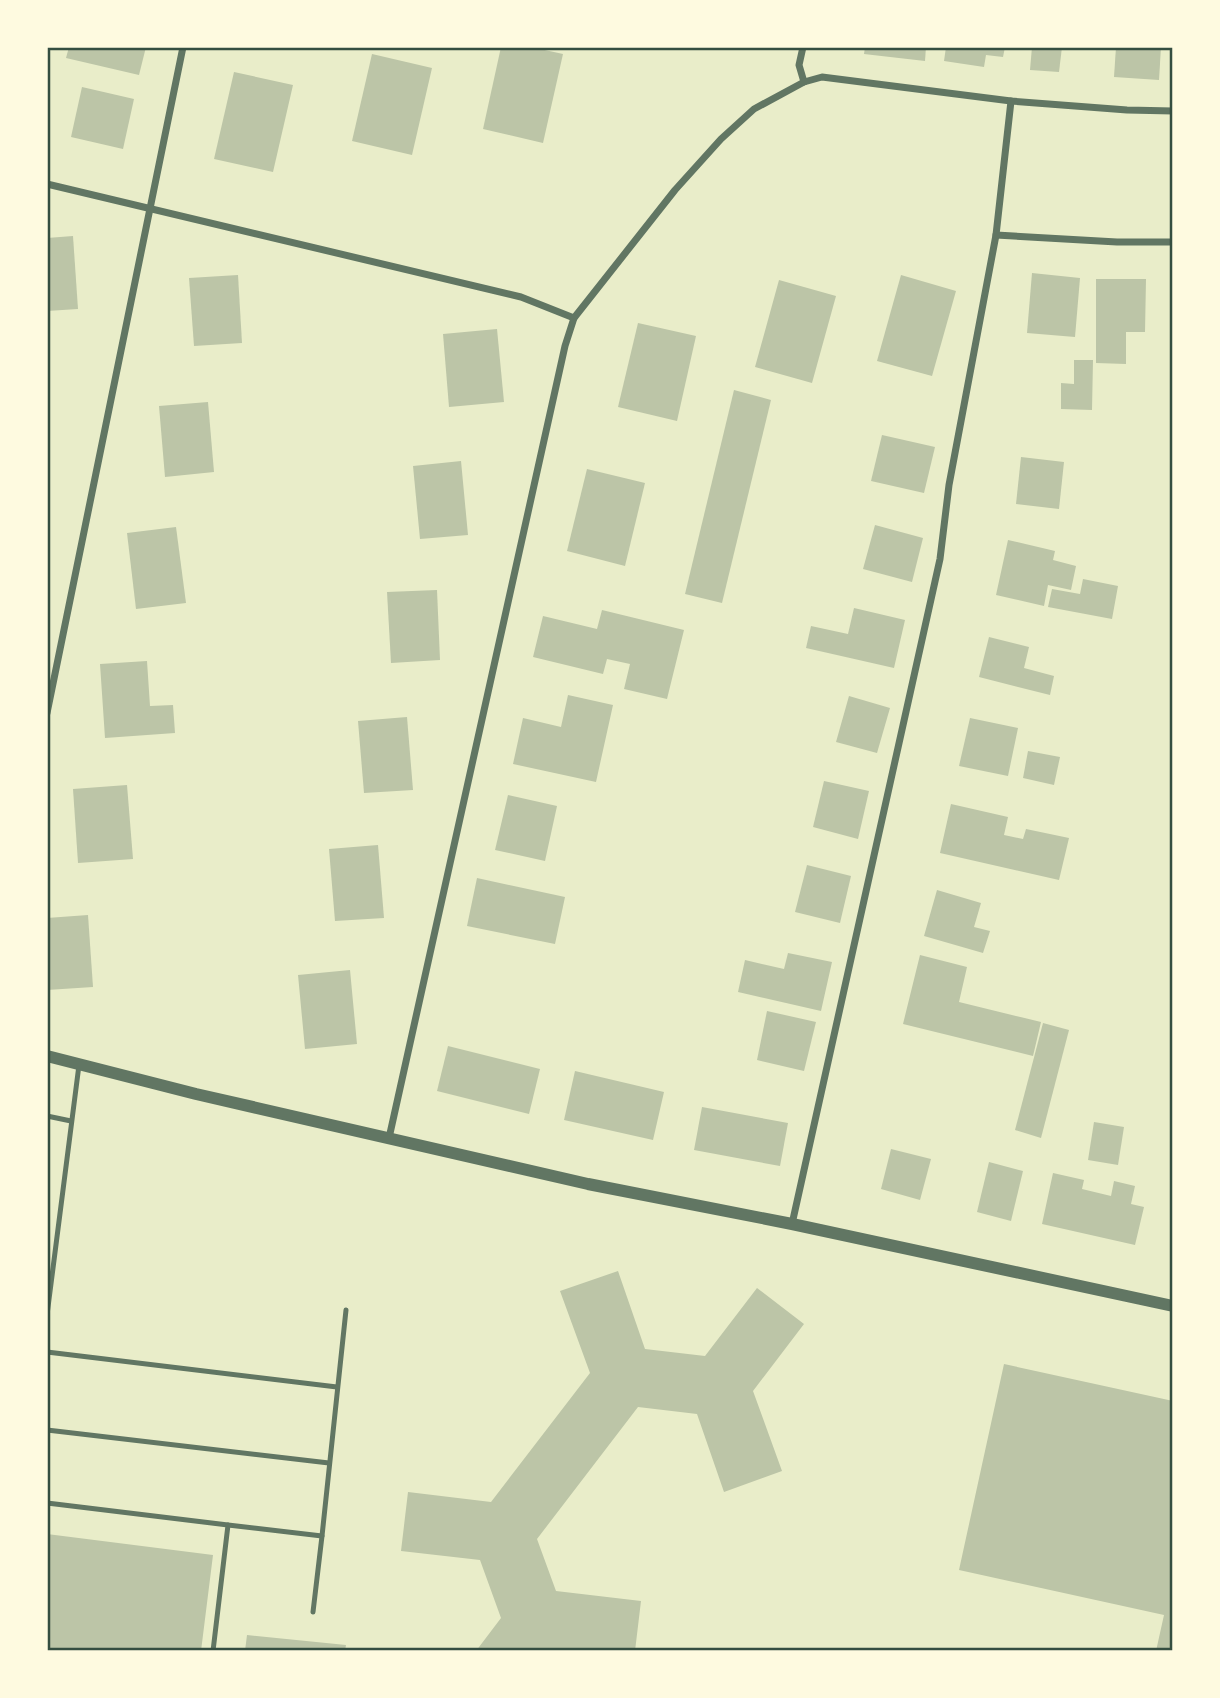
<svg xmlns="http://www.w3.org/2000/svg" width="1220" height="1698" viewBox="0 0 1220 1698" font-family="Lato,sans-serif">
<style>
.building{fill:#bcc5a7}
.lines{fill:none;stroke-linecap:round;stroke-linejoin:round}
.service{stroke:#617663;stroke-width:5}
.minor{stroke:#617663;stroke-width:7}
.tertiary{stroke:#617663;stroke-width:12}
.neatline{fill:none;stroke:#344e41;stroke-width:2.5}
</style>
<rect width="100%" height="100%" fill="#e9edc9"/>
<!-- building -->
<g class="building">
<path d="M69 47H146L139 75 66 58Z"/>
<path d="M501 47H531L563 54 543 143 483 129Z"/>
<path d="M865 47H926L925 61 864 54Z"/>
<path d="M946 47H1005L1003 57 986 55 984 67 944 61Z"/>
<path d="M1032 47H1062L1059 72 1030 70Z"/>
<path d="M1116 47H1161L1159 80 1114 77Z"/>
<path d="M372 54 432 68 412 155 352 141Z"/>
<path d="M234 72 293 85 273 172 214 159Z"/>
<path d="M82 87 134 99 123 149 71 137Z"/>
<path d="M73 236 78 309 47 311V238Z"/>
<path d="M1032 273 1080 278 1075 337 1027 333Z"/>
<path d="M238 275 242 343 194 346 189 278Z"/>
<path d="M901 275 956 291 932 376 877 361Z"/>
<path d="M1096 279H1146L1145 332H1126V364L1096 363Z"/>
<path d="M779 280 836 296 812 383 755 367Z"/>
<path d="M638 323 696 336 677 421 618 407Z"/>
<path d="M497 329 504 402 449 407 443 334Z"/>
<path d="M1074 360H1093L1092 410 1061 409V383L1074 384Z"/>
<path d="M734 390 771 400 722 603 685 594Z"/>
<path d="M208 402 214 472 165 477 159 406Z"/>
<path d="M882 435 935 447 924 493 871 481Z"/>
<path d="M1021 457 1064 462 1059 509 1016 504Z"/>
<path d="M461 461 468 535 420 539 413 466Z"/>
<path d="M587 469 645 483 625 566 567 551Z"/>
<path d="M875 525 923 538 912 582 863 569Z"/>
<path d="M176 527 186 603 136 609 127 533Z"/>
<path d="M1008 540 1055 551 1053 560 1076 566 1071 590 1048 585 1044 606 996 595Z"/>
<path d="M1083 579 1118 586 1112 619 1048 607 1052 589 1080 594Z"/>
<path d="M437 590 440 660 391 663 387 592Z"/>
<path d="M854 608 905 620 894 668 806 648 811 626 848 634Z"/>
<path d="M602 610 684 630 667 699 624 689 630 664 607 659 603 674 533 657 543 616 597 629Z"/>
<path d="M989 637 1029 647 1024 668 1054 676 1050 695 979 677Z"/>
<path d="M147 661 150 706 173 705 175 733 105 738 100 664Z"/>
<path d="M568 695 613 705 596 782 513 764 523 718 561 727Z"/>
<path d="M849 696 890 708 877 753 836 742Z"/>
<path d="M407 717 413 790 364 793 358 721Z"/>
<path d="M970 718 1018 728 1008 776 959 766Z"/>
<path d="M1028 751 1060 757 1054 785 1023 778Z"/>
<path d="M824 781 869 791 858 839 813 827Z"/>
<path d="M127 785 133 859 78 863 73 789Z"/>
<path d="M508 795 557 806 545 861 495 850Z"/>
<path d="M951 804 1008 817 1004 835 1023 839 1026 829 1069 838 1059 880 940 853Z"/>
<path d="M378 845 384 918 335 921 329 849Z"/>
<path d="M807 865 851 876 840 923 795 912Z"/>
<path d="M477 878 565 897 555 944 467 926Z"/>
<path d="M937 890 981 903 974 927 990 931 983 953 924 936Z"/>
<path d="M88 915 93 987 47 990V918Z"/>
<path d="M788 953 832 962 821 1011 738 992 745 960 784 969Z"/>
<path d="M920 955 967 967 959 1002 1041 1022 1033 1056 903 1024Z"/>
<path d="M350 970 357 1044 305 1049 298 975Z"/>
<path d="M767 1011 816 1022 804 1071 757 1060Z"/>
<path d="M1043 1023 1069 1030 1041 1138 1015 1130Z"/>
<path d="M448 1046 540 1069 529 1114 437 1091Z"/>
<path d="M575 1071 664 1092 653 1140 564 1120Z"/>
<path d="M702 1107 788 1123 780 1166 694 1150Z"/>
<path d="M1094 1122 1124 1127 1118 1165 1088 1160Z"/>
<path d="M891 1149 931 1159 920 1200 881 1189Z"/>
<path d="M989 1162 1023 1171 1011 1221 977 1212Z"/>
<path d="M1053 1173 1084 1180 1082 1189 1111 1196 1114 1181 1135 1186 1131 1204 1144 1207 1135 1245 1042 1224Z"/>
<path d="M618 1271 645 1349 705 1356 757 1288 804 1324 753 1391 782 1471 724 1492 697 1414 638 1407 537 1539 556 1591 641 1601 635 1651H476L501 1618 480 1560 401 1551 408 1492 491 1502 590 1373 560 1291Z"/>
<path d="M1004 1364 1173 1401V1651H1156L1164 1615 959 1570Z"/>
<path d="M47 1534 213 1555 201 1651H47Z"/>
<path d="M247 1635 346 1645 345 1651H245Z"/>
</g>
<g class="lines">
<!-- service -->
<g class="service">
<path d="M47 1116 71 1121"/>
<path d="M47 1315 79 1065"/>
<path d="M47 1352 337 1387"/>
<path d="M47 1430 329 1463"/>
<path d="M47 1503 228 1525 213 1651"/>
<path d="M228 1525 322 1536 313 1612"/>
<path d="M322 1536 346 1310"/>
</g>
<!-- minor -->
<g class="minor">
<path d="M803 47 799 65 804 82"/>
<path d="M47 184 521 297 574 318"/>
<path d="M996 235 1117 242H1173"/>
<path d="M47 713 183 47"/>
<path d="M389 1138 565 346 574 318 675 190 721 139 754 109 804 82 822 77 1011 101 1127 110 1173 111"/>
<path d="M792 1224 940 559 949 485 996 235 1011 101"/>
</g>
<!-- tertiary -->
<path class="tertiary" d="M47 1056 196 1094 588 1184 792 1224 1173 1306"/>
</g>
<!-- border -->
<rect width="1220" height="1698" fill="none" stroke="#fefae0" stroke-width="98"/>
<rect x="49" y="49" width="1122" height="1600" class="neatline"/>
</svg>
